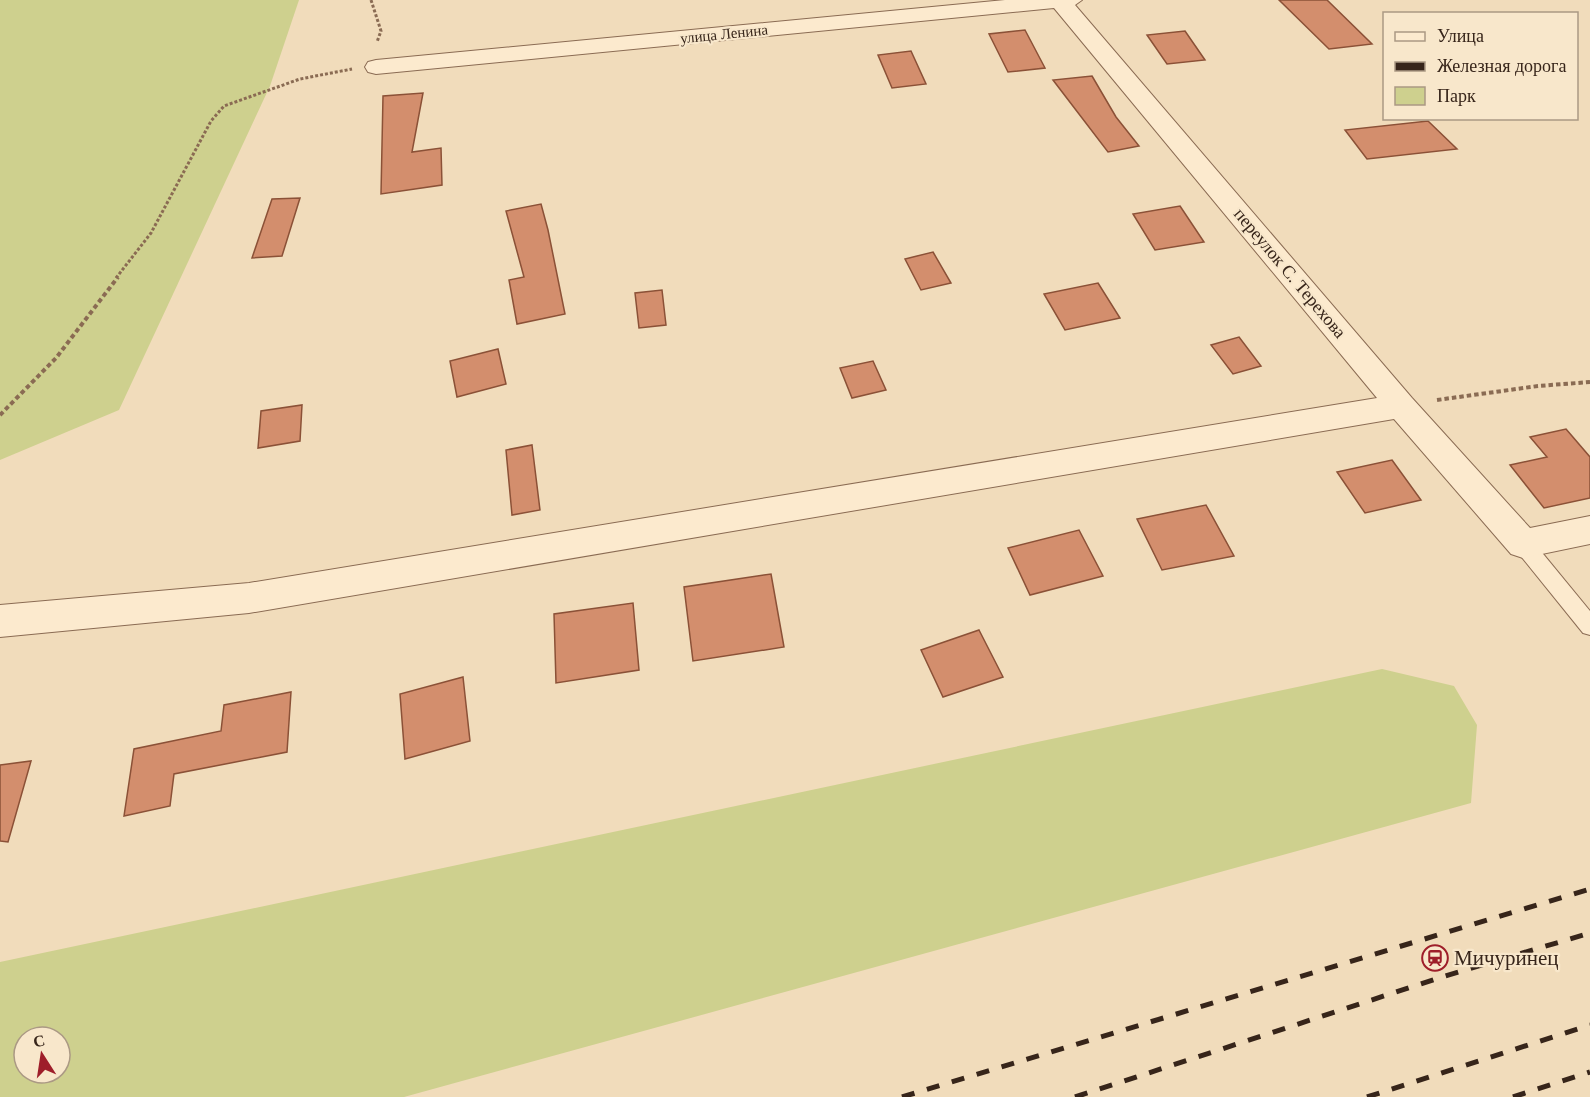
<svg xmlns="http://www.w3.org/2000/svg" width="1590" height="1097" viewBox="0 0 1590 1097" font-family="'Times New Roman',serif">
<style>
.green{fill:#ced08e;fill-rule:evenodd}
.building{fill:#d38e6d;stroke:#8b5137;stroke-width:1.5}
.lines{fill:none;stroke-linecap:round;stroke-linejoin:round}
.service-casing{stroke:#8a6b53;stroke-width:2}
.minor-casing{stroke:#8a6b53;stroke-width:2}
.path-far1{stroke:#8a6b53;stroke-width:3;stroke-dasharray:3 2;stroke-linecap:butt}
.path{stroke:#8a6b53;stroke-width:4;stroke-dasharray:4.5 3;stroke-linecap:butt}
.service{fill:#fceace;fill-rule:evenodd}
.minor{fill:#fceace;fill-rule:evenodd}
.rail{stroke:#37251a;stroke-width:5;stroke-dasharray:13 13;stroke-linecap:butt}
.labels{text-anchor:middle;stroke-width:4.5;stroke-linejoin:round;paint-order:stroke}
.far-street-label{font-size:15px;fill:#37251a;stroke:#f8e7cb}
.street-label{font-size:18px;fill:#37251a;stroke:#f8e7cb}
.near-poi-label{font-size:21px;fill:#37251a;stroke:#f8e7cb;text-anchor:start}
</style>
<rect width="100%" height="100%" fill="#f1dcbb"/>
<!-- green -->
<g class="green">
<path d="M0 0H299L270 86 119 410 0 460Z"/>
<path d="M1382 669 1454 686 1477 725 1471 803 404 1097H0V962ZM24 1037H60V1073H24Z"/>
</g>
<!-- building -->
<g class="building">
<path d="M1279 0H1327L1372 44 1329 49Z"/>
<path d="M1025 30 1045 68 1008 72 989 34Z"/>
<path d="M1185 31 1205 60 1167 64 1147 35Z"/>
<path d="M911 51 926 84 892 88 878 55Z"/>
<path d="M1092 76 1116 117 1139 146 1108 152 1053 80Z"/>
<path d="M423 93 412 152 441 148 442 185 381 194 383 96Z"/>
<path d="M1428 121 1457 149 1367 159 1345 130Z"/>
<path d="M300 198 282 256 252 258 272 199Z"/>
<path d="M541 204 548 230 565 314 517 324 509 280 524 277 506 211Z"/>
<path d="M1180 206 1204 242 1155 250 1133 214Z"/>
<path d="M933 252 951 283 921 290 905 259Z"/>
<path d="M1098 283 1120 318 1065 330 1044 294Z"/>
<path d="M662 290 666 325 639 328 635 293Z"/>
<path d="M1239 337 1261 366 1233 374 1211 345Z"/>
<path d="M498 349 506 384 457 397 450 361Z"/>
<path d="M873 361 886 390 852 398 840 368Z"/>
<path d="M302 405 300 441 258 448 261 411Z"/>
<path d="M1566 429 1590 457V498L1544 508 1510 465 1547 457 1530 437Z"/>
<path d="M532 445 540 510 512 515 506 450Z"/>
<path d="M1392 460 1421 500 1365 513 1337 472Z"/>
<path d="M1206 505 1234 556 1162 570 1137 519Z"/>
<path d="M1079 530 1103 576 1030 595 1008 548Z"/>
<path d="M771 574 784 647 693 661 684 587Z"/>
<path d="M633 603 639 670 556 683 554 614Z"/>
<path d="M979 630 1003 677 943 697 921 650Z"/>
<path d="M463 677 470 741 405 759 400 694Z"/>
<path d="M291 692 287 752 174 774 170 806 124 816 134 749 221 731 224 705Z"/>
<path d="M31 761 8 842 0 841V765Z"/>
</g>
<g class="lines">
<!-- service casing -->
<g class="service-casing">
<path id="service" d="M1523 536 1530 538 1590 611V635L1583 633 1516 550 1513 544 1516 538Z"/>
</g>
<!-- minor casing -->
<g class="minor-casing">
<path id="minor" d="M1005 0H1082L1075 5 1412 398 1530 528 1590 516V544L1523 558 1511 554 1394 419 249 613 0 637V605L249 583 1377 398 1054 8 376 74 368 72 365 67 368 62 376 60Z"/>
</g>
<!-- path-far1 -->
<g class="path-far1">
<path d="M371 0 381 31 377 42"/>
<path d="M116 278 151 233 211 121 224 106 300 79 352 69"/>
</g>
<!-- path -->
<g class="path">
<path d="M1437 400 1538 386 1590 382"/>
<path d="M0 415 56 358 118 277"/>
</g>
<!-- service -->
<use href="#service" class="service"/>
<!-- minor -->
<use href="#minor" class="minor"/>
<!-- rail -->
<g class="rail">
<path d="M902 1097 1590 889"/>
<path d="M1075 1097 1445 976 1590 933"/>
<path d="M1367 1097 1590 1025"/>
<path d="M1513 1097 1590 1072"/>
</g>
</g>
<!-- icons -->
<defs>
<g id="station-ring" transform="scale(1.35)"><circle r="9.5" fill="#f8e7cb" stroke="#9e1e2a" stroke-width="1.5"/><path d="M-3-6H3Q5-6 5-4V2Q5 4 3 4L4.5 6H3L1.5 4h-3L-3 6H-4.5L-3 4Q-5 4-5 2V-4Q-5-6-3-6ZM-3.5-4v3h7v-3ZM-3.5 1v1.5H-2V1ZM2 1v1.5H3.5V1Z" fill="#9e1e2a"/></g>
</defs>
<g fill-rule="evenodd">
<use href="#station-ring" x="1435" y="958"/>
</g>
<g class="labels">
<!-- far-street labels -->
<g class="far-street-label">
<text transform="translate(724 34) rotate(-6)" y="5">улица Ленина</text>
</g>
<!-- street labels -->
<g class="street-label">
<text transform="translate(1290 273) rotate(50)" y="6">переулок С. Терехова</text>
</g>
<!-- near-poi labels -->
<g class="near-poi-label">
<text x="1454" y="965">Мичуринец</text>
</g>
</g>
<!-- legend -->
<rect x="1383" y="12" width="195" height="108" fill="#f8e7cb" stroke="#ab9984" stroke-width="1.5"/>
<rect x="1395" y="32" width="30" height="9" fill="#fceace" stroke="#ab9984" stroke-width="1.5"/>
<text x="1437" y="42" font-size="18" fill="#37251a">Улица</text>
<rect x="1395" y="62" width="30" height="9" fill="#37251a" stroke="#ab9984" stroke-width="1.5"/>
<text x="1437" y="72" font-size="18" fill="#37251a">Железная дорога</text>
<rect x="1395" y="87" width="30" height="18" fill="#ced08e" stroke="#ab9984" stroke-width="1.5"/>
<text x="1437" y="102" font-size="18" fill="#37251a">Парк</text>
<!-- north arrow -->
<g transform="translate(42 1055) rotate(348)"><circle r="28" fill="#f8e7cb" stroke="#ab9984" stroke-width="1.5"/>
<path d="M0-4.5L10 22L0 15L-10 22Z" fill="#9e1e2a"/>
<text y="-9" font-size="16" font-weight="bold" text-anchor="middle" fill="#37251a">С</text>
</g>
</svg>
